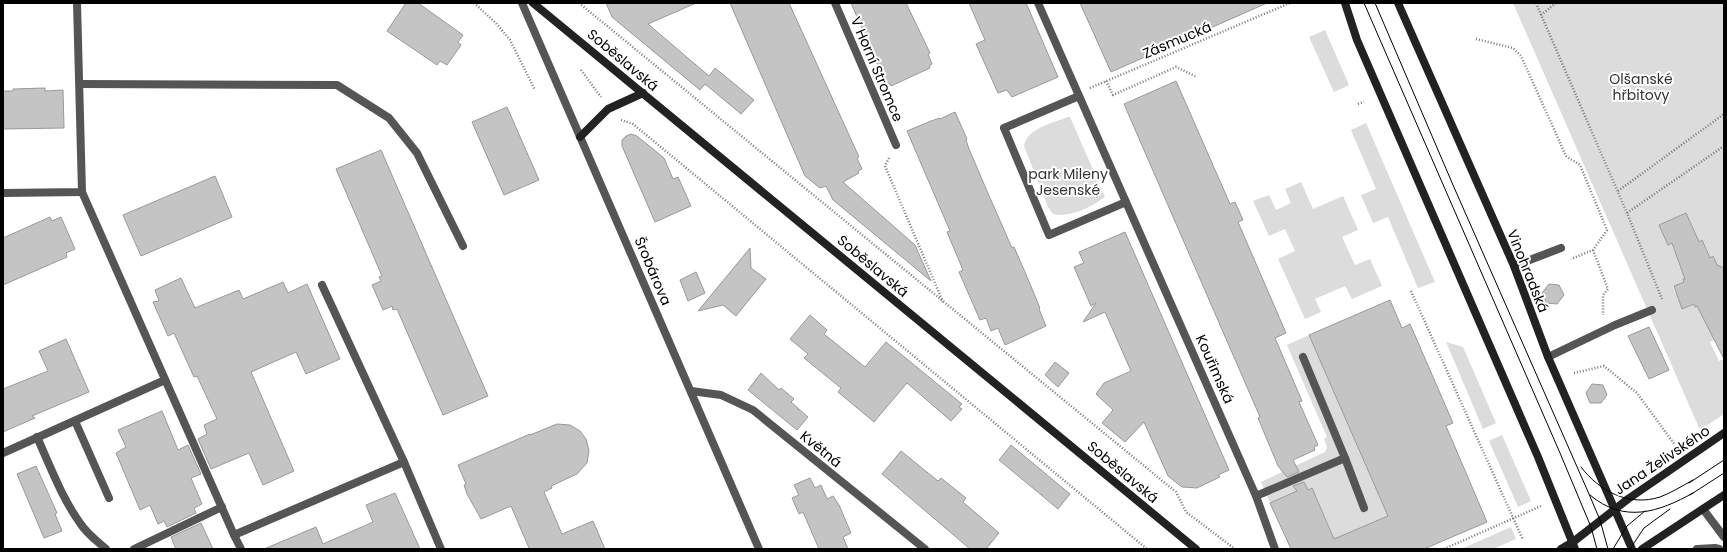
<svg xmlns="http://www.w3.org/2000/svg" width="1727" height="552" viewBox="0 0 1727 552" font-family="Poppins,sans-serif">
<style>
.green{fill:#dcdcdc}
.building{fill:#c4c4c4;stroke:#999}
.lines{fill:none;stroke-linecap:round;stroke-linejoin:round}
.path{stroke:#777;stroke-width:2.5;stroke-dasharray:1 2;stroke-linecap:butt}
.service{stroke:#555;stroke-width:8}
.minor{stroke:#555;stroke-width:8}
.secondary{stroke:#222;stroke-width:8}
.tram{stroke:#000;stroke-width:1}
.labels{text-anchor:middle;stroke-width:4;stroke-linejoin:round;paint-order:stroke}
.street-label{font-size:14px;fill:#000;stroke:#fff}
.park-label{font-size:14px;fill:#333;stroke:#fff}
</style>
<rect width="100%" height="100%" fill="#fff"/>
<!-- green -->
<g class="green">
<path d="M1513 3H1724V268L1717 266 1713 256 1710 258 1702 240 1699 242 1686 213 1659 225 1668 244 1672 243 1685 278 1683 279 1684 282 1673 287 1676 294 1679 292 1682 309 1694 304 1695 307 1697 306 1714 340 1710 342 1719 361 1724 359V414L1700 430Z"/>
<path d="M1325 30 1349 85 1334 92 1309 37Z"/>
<path d="M1068 117H1070L1105 197C1091 207 1070 218 1053 214L1048 207 1024 146C1027 128 1053 123 1068 117Z"/>
<path d="M1366 123 1435 282 1418 288 1388 217 1373 223 1361 195 1376 189 1351 130Z"/>
<path d="M1301 182 1313 209 1343 196 1358 230 1342 237 1355 265 1370 259 1382 286 1352 299 1345 286 1315 299 1321 312 1305 319 1278 259 1295 251 1285 229 1269 236 1253 201 1269 195 1276 210 1291 203 1285 189Z"/>
<path d="M1309 335 1388 516 1331 542 1317 539 1332 533 1312 488 1270 503 1261 482 1325 452 1327 447 1324 439 1327 437 1287 345Z"/>
<path d="M1446 342 1463 347 1496 423 1483 429Z"/>
<path d="M1502 435 1531 501 1518 507 1489 441Z"/>
<path d="M1511 527 1516 539 1493 549H1461Z"/>
</g>
<!-- building -->
<g class="building">
<path d="M406 3H418L463 35 458 42 461 45 447 65 440 61 437 65 387 31Z"/>
<path d="M606 3H696L648 24 709 76 715 68 754 100 741 114 705 84 700 90 612 17Z"/>
<path d="M730 3H789L859 157 857 158 862 169 858 171 859 173 843 182 915 245 931 281 833 200 826 186 820 188 805 176Z"/>
<path d="M851 3H906L930 53 928 54 932 64 929 66 930 68 891 86 889 83 886 84Z"/>
<path d="M969 3H1026L1058 77 1012 97 1007 90 998 93 976 44 985 40Z"/>
<path d="M1080 3H1267L1111 72Z"/>
<path d="M1176 81 1230 204 1235 202 1243 220 1238 222 1286 333 1275 338 1302 401 1299 402 1318 445 1314 447 1315 450 1293 460 1299 472 1287 477 1278 466 1258 418 1260 417 1124 104Z"/>
<path d="M45 88V91L63 90 64 128 3 129V91H13V89Z"/>
<path d="M507 107 539 180 504 195 472 122Z"/>
<path d="M955 112 967 139 966 140 969 149 990 198 1012 248 1014 247 1025 272 1040 308 1039 309 1046 326 1005 345 998 328 991 331 986 318 980 320 959 272 963 270 947 232 950 231 907 131 931 121 940 118V119Z"/>
<path d="M631 134 637 136 664 158 673 179 678 177 691 206 655 222 622 146V140L626 136Z"/>
<path d="M381 150 488 396 443 415 397 309 393 310 392 306 383 310 372 285 381 281 379 277 382 276 336 169Z"/>
<path d="M215 176 232 217 141 256 123 215Z"/>
<path d="M1686 213 1699 242 1702 240 1710 258 1713 256 1717 265 1724 268V359L1697 306 1695 307 1694 304 1682 309 1674 286 1684 282 1683 279H1685L1672 243 1668 245 1659 225Z"/>
<path d="M50 217 52 221 61 217 75 249 66 253 67 257 3 285V238Z"/>
<path d="M1125 232 1229 470 1218 475 1220 477 1197 488 1182 487 1168 476 1144 422 1125 442 1102 423 1113 410 1096 394 1104 383 1131 371 1105 312 1083 322 1096 303 1091 306 1074 267 1084 263 1079 252Z"/>
<path d="M750 248 751 268 766 279 736 316 723 305 698 311Z"/>
<path d="M696 272 705 293 688 301 680 280Z"/>
<path d="M181 278 195 308 239 290 243 299 283 282 288 293 307 284 340 359 306 374 296 352 251 372 294 471 263 485 249 453 211 469 198 439 207 434 204 425 217 419 197 376 194 377 174 333 168 336 153 302 159 301 155 290Z"/>
<path d="M1549 284 1559 285 1564 295 1557 304 1546 303 1542 293Z"/>
<path d="M1390 300 1402 328 1410 324 1453 423 1446 426 1487 522 1424 549H1291L1270 503 1297 491 1293 486 1304 482 1308 490 1312 488 1334 539 1388 516 1309 335Z"/>
<path d="M810 315 827 330 824 334 865 367 886 342 962 404 959 407 962 409 951 421 907 383 874 422 838 392 841 388 804 358 808 354 790 339Z"/>
<path d="M1649 327 1669 370 1649 379 1628 336Z"/>
<path d="M66 339 89 392 32 416 35 418 3 432V389L48 371 39 351Z"/>
<path d="M1055 362 1069 373 1058 387 1045 375Z"/>
<path d="M761 373 779 390 781 388 794 399 791 402 808 417 797 430 748 390Z"/>
<path d="M1592 384 1603 385 1607 395 1601 403H1590L1586 393Z"/>
<path d="M162 411 178 450 188 445 201 474 191 478 202 504 194 508 196 513 167 527 164 521 158 524 150 505 140 510 116 453 126 447 118 430Z"/>
<path d="M557 424 570 425 580 431 586 439 589 451 587 463 577 474 551 486 552 488 544 492 562 534 593 521 605 549H528L529 548 511 506 481 519 467 494 464 485 466 484 458 465 530 434V435Z"/>
<path d="M1011 445 1070 494 1058 509 999 460Z"/>
<path d="M901 451 938 481 941 478 966 498 963 502 999 533 986 549H970L882 474Z"/>
<path d="M36 466 57 513 55 514 62 531 44 538 17 474Z"/>
<path d="M810 478 815 488 821 485 827 499 833 496 839 505 851 533 843 537 848 549H819L803 512 799 514 792 498 799 495 794 485Z"/>
<path d="M395 493 420 549H264L316 527 323 544 373 522 366 505Z"/>
<path d="M201 523 213 549H176L171 537Z"/>
</g>
<g class="lines">
<!-- path -->
<g class="path">
<path d="M474 3 496 23 510 40 535 90"/>
<path d="M579 3 1176 492 1186 512 1235 549"/>
<path d="M1536 3 1627 213 1662 299"/>
<path d="M1541 15 1556 3"/>
<path d="M1476 39 1513 48 1521 56 1566 156 1580 165 1607 230 1593 250 1571 259"/>
<path d="M581 70 601 97"/>
<path d="M1106 81 1113 95 1176 67 1197 77"/>
<path d="M1090 88 1290 3"/>
<path d="M1358 104 1364 102"/>
<path d="M621 120 633 124 1147 549"/>
<path d="M889 158 885 166 943 302"/>
<path d="M1618 191 1724 114"/>
<path d="M1627 213 1724 146"/>
<path d="M1593 250 1608 289 1603 295V315"/>
<path d="M1411 291 1523 540"/>
<path d="M1574 373 1604 366 1637 393 1675 445"/>
<path d="M1444 549 1541 506"/>
</g>
<!-- service -->
<g class="service">
<path d="M80 84 337 85 389 118 417 153 463 246"/>
<path d="M82 192 234 535 404 462"/>
<path d="M3 193 82 192 77 3"/>
<path d="M1514 266 1561 248"/>
<path d="M322 285 404 462 441 549"/>
<path d="M1548 357 1615 325 1652 310"/>
<path d="M75 421 109 498"/>
<path d="M37 437C50 466 62 498 80 523 87 534 97 541 106 549"/>
<path d="M3 453 165 380"/>
<path d="M1345 458 1364 508"/>
<path d="M1256 496 1345 458 1303 357"/>
<path d="M1703 509 1724 537"/>
<path d="M234 535 241 549"/>
<path d="M134 549 222 507"/>
<path d="M1697 549 1715 548 1719 549"/>
</g>
<!-- minor -->
<g class="minor">
<path d="M522 3 759 549"/>
<path d="M835 3 896 145"/>
<path d="M1038 3 1256 496 1275 549"/>
<path d="M1079 96 1004 128 1049 235 1126 202"/>
<path d="M691 391 721 395 753 410 925 549"/>
</g>
<!-- secondary -->
<g class="secondary">
<path d="M533 3 1196 549"/>
<path d="M1345 3 1357 40 1538 457 1575 549"/>
<path d="M1398 3 1514 266 1548 357 1632 549"/>
<path d="M580 137 608 109 643 93"/>
<path d="M1561 549 1573 542 1628 499 1724 433"/>
<path d="M1642 549 1724 495"/>
</g>
<!-- tram -->
<g class="tram">
<path d="M1364 3 1560 453 1591 527 1597 549"/>
<path d="M1375 3 1453 185 1589 494 1600 520 1608 549"/>
<path d="M1581 467C1599 491 1629 507 1660 497 1671 493 1682 486 1693 480"/>
<path d="M1689 483 1724 460"/>
<path d="M1590 495C1624 524 1659 512 1693 493"/>
<path d="M1690 495 1724 473"/>
<path d="M1613 549 1627 526 1645 511"/>
<path d="M1630 549 1644 528 1670 509"/>
</g>
</g>
<g class="labels">
<!-- street labels -->
<g class="street-label">
<text transform="translate(1177 40) rotate(-23)" y="5">Zásmucká</text>
<text transform="translate(623 60) rotate(40)" y="5">Soběslavská</text>
<text transform="translate(877 69) rotate(67)" y="5">V Horní Stromce</text>
<text transform="translate(873 266) rotate(40)" y="5">Soběslavská</text>
<text transform="translate(653 271) rotate(67)" y="5">Šrobárova</text>
<text transform="translate(1528 271) rotate(68)" y="5">Vinohradská</text>
<text transform="translate(1215 369) rotate(66)" y="5">Kouřimská</text>
<text transform="translate(821 449) rotate(39)" y="5">Květná</text>
<text transform="translate(1662 460) rotate(-34)" y="5">Jana Želivského</text>
<text transform="translate(1123 472) rotate(40)" y="5">Soběslavská</text>
</g>
<!-- park labels -->
<g class="park-label">
<text x="1641" y="84">Olšanské<tspan x="1641" dy="16">hřbitovy</tspan></text>
<text x="1068" y="179">park Mileny<tspan x="1068" dy="16">Jesenské</tspan></text>
</g>
</g>
<!-- border -->
<rect width="1727" height="552" fill="none" stroke="#000000" stroke-width="8"/>
</svg>
